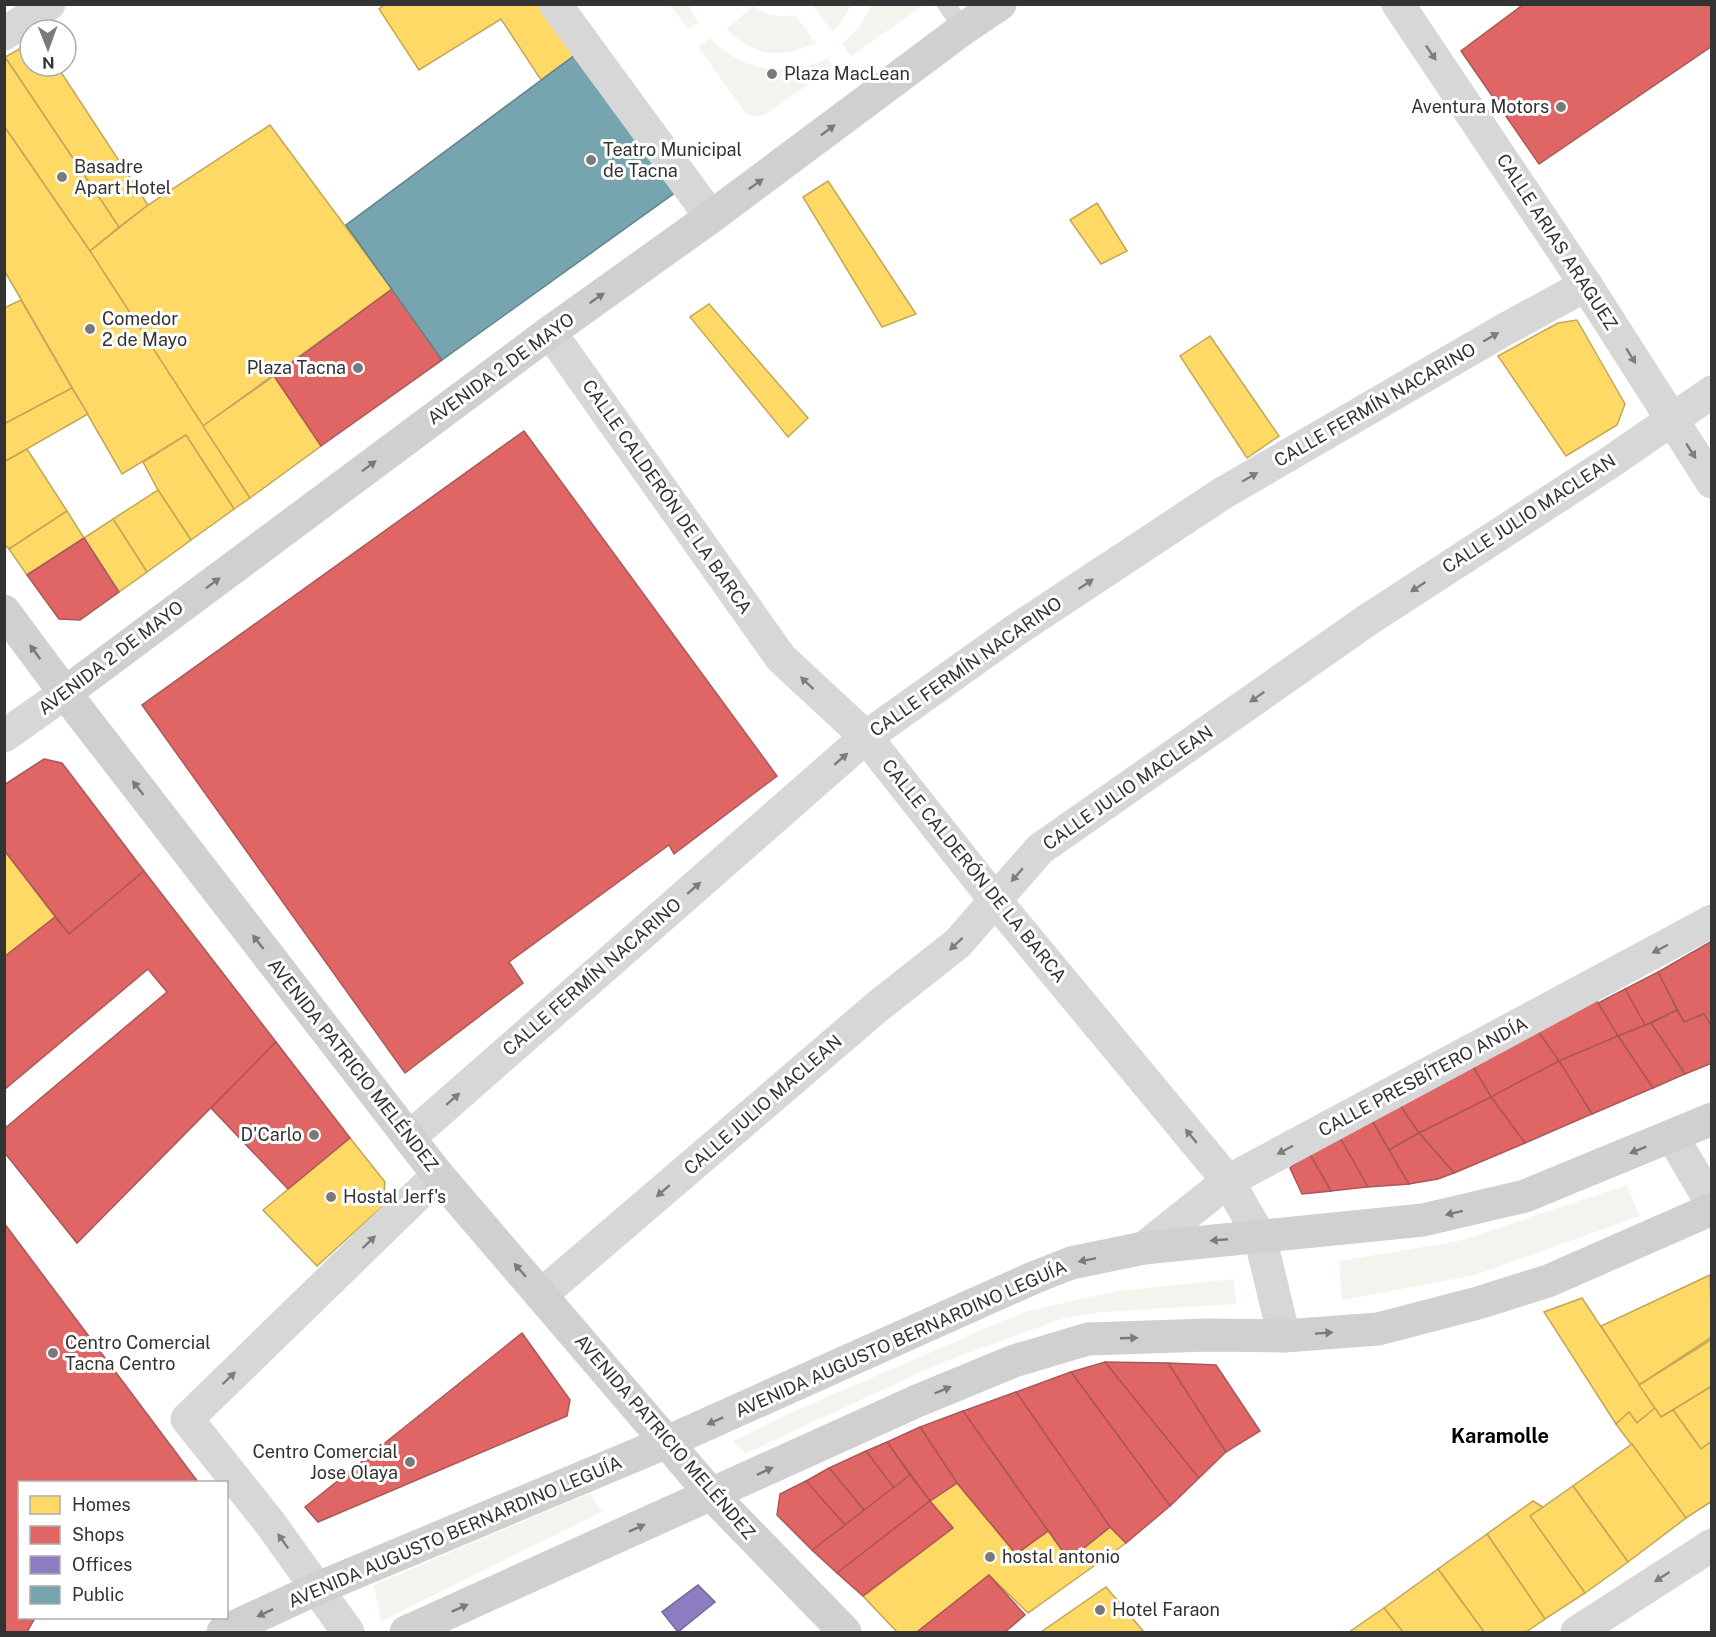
<svg xmlns="http://www.w3.org/2000/svg" width="1716" height="1637" viewBox="0 0 1716 1637" font-family="'Public Sans',sans-serif">
<style>
.green{fill:#f1f5ed}
.homes{fill:#ffd966;stroke:#c2a757;stroke-width:1.5}
.shops{fill:#e06666;stroke:#ac5757;stroke-width:1.5}
.offices{fill:#8e7cc3;stroke:#736698;stroke-width:1.5}
.public{fill:#76a5af;stroke:#62838a;stroke-width:1.5}
.lines{fill:none;stroke-linecap:round;stroke-linejoin:round}
.lane{stroke:#d7d7d7;stroke-width:18}
.street{stroke:#d7d7d7;stroke-width:33}
.secondary{stroke:#d0d0d0;stroke-width:33}
.oneway{fill:#7d7d7d}
.oneway2{fill:#7a7a7a}
.poi-dot{fill:#7a7a7a;stroke:#fff;stroke-width:2}
.labels{text-anchor:middle;stroke-width:6;stroke-linejoin:round;paint-order:stroke}
.poi-label{font-size:18px;fill:#333;stroke:#fff;text-anchor:start}
.street-label{font-size:18px;fill:#333;stroke:#fff}
.neighbourhood-label{font-size:20px;font-weight:bold;fill:#000;stroke:#fff}
</style>
<rect width="100%" height="100%" fill="#fff"/>
<!-- green -->
<g class="green">
<path d="M670 5H688L698 23 688 29Z"/>
<path d="M812 5V4L851 5 844 18 833 32Z"/>
<path d="M872 5H921V7L851 56 842 44 859 27Z"/>
<path d="M753 6C768 16 777 18 795 15L816 43C779 59 756 57 727 29Z"/>
<path d="M710 38C744 72 784 79 828 58L833 67 763 116 747 115 698 47Z"/>
<path d="M1627 1185 1640 1216 1475 1275 1342 1300 1339 1261 1459 1241Z"/>
<path d="M1234 1279 1236 1304 1102 1312 1064 1318 943 1362 746 1453 733 1441 786 1415 1024 1312 1118 1291Z"/>
<path d="M590 1493 602 1512 381 1621 374 1585Z"/>
</g>
<!-- homes -->
<g class="homes">
<path d="M385 4H539L575 55 541 80 501 19 419 70 379 9Z"/>
<path d="M30 43V66H57L148 205 119 227 5 57Z"/>
<path d="M5 57 119 227 90 251 4 126Z"/>
<path d="M270 125 392 289 203 426 90 251 148 205Z"/>
<path d="M4 126 90 251 250 498 234 509 186 435 122 474 4 270Z"/>
<path d="M828 181 916 314 882 327 803 197Z"/>
<path d="M1097 203 1127 251 1101 264 1070 220Z"/>
<path d="M21 300 72 388 4 424V308Z"/>
<path d="M709 304 808 418 788 437 690 317Z"/>
<path d="M1577 320 1625 404 1617 425 1566 456 1498 356 1558 323Z"/>
<path d="M1210 336 1279 436 1247 458 1180 356Z"/>
<path d="M274 376 321 446 250 498 203 426Z"/>
<path d="M72 388 88 414 4 462V424Z"/>
<path d="M186 435 234 509 191 540 158 490 143 462Z"/>
<path d="M27 449 67 511 9 549 4 544V462Z"/>
<path d="M158 490 191 540 147 572 113 519Z"/>
<path d="M67 511 84 538 27 575 9 549Z"/>
<path d="M113 519 147 572 119 592 84 538Z"/>
<path d="M4 850 55 917 4 957Z"/>
<path d="M350 1138 385 1182 383 1206 317 1266 263 1210Z"/>
<path d="M1710 1275 1712 1337 1639 1385 1601 1326Z"/>
<path d="M1582 1298 1655 1408 1637 1423 1629 1412 1616 1424 1544 1312Z"/>
<path d="M1712 1339V1386L1661 1417 1639 1385Z"/>
<path d="M1712 1386V1441L1701 1449 1673 1410Z"/>
<path d="M1655 1408 1661 1417 1673 1410 1701 1449 1712 1441V1501L1686 1518 1616 1424 1629 1412 1637 1423Z"/>
<path d="M1632 1444 1686 1518 1628 1562 1573 1486Z"/>
<path d="M957 1483 1016 1554 1048 1531 1069 1560 1110 1527 1126 1543 1028 1613 989 1575 917 1632H897L863 1596 953 1528 930 1501Z"/>
<path d="M1573 1486 1628 1562 1585 1593 1530 1516Z"/>
<path d="M1533 1501 1543 1507 1530 1516 1585 1593 1545 1619 1487 1534Z"/>
<path d="M1487 1534 1545 1619 1526 1632H1484L1438 1569Z"/>
<path d="M1438 1569 1484 1632H1403L1384 1608Z"/>
<path d="M1106 1587 1144 1632H1041Z"/>
<path d="M1384 1608 1403 1632H1349Z"/>
</g>
<!-- shops -->
<g class="shops">
<path d="M1524 4H1712V46L1539 164 1461 51Z"/>
<path d="M392 289 442 360 321 446 274 376Z"/>
<path d="M524 431 777 776 674 854 669 845 509 962 523 983 405 1073 142 705Z"/>
<path d="M84 538 119 592 80 620 59 619 27 575Z"/>
<path d="M44 759 62 763 144 871 69 934 4 850V785Z"/>
<path d="M144 871 276 1042 77 1243 4 1152V1129L167 992 148 969 4 1090V957L55 917 69 934Z"/>
<path d="M1710 942 1712 943V1027L1704 1014 1684 1022 1658 972Z"/>
<path d="M1658 972 1677 1010 1645 1025 1625 989Z"/>
<path d="M1625 989 1645 1025 1618 1036 1598 1003Z"/>
<path d="M1596 1000 1618 1036 1559 1061 1537 1030Z"/>
<path d="M1677 1010 1684 1022 1704 1014 1712 1027V1063L1685 1074 1651 1023Z"/>
<path d="M1651 1023 1685 1074 1653 1088 1618 1036Z"/>
<path d="M1537 1030 1559 1061 1491 1097 1472 1065Z"/>
<path d="M1618 1036 1653 1088 1592 1114 1559 1061Z"/>
<path d="M276 1042 350 1138 288 1189 211 1108Z"/>
<path d="M1559 1061 1592 1114 1525 1143 1491 1097Z"/>
<path d="M1472 1065 1491 1097 1419 1133 1399 1104Z"/>
<path d="M1491 1097 1525 1143 1454 1173 1419 1133Z"/>
<path d="M1399 1104 1419 1133 1389 1150 1371 1119Z"/>
<path d="M1371 1119 1389 1150 1409 1184 1368 1187 1339 1136Z"/>
<path d="M1419 1133 1454 1173 1438 1179 1409 1184 1389 1150Z"/>
<path d="M1339 1136 1368 1187 1331 1191 1309 1153Z"/>
<path d="M1309 1153 1331 1191 1302 1194 1290 1168Z"/>
<path d="M4 1223 198 1482H20V1618H35L27 1632H4Z"/>
<path d="M522 1333 570 1400 567 1416 318 1522 305 1507Z"/>
<path d="M1105 1362 1199 1478 1170 1506 1071 1372Z"/>
<path d="M1105 1362 1168 1363 1226 1452 1199 1478Z"/>
<path d="M1168 1363 1216 1365 1260 1431 1226 1452Z"/>
<path d="M1071 1372 1170 1506 1126 1543 1110 1527 1016 1392Z"/>
<path d="M1016 1392 1110 1527 1069 1560 963 1411Z"/>
<path d="M963 1411 1048 1531 1016 1554 957 1483 920 1427Z"/>
<path d="M920 1427 957 1483 930 1501 887 1442Z"/>
<path d="M887 1442 910 1475 894 1488 866 1451Z"/>
<path d="M866 1451 894 1488 864 1510 829 1468Z"/>
<path d="M829 1468 864 1510 845 1525 806 1481Z"/>
<path d="M910 1475 930 1501 837 1573 812 1550Z"/>
<path d="M806 1481 845 1525 812 1550 777 1515 780 1494Z"/>
<path d="M930 1501 953 1528 863 1596 837 1573Z"/>
<path d="M989 1575 1025 1615 1005 1632H917Z"/>
</g>
<!-- offices -->
<path class="offices" d="M698 1585 715 1602 678 1632 662 1612Z"/>
<!-- public -->
<path class="public" d="M575 55 676 192 442 360 346 225Z"/>
<g class="lines">
<!-- lane -->
<path class="lane" d="M946 4 963 29"/>
<!-- street -->
<g class="street">
<path d="M555 4 711 217"/>
<path d="M1398 4 1586 285 1712 482"/>
<path d="M4 34 49 4"/>
<path d="M550 332 781 658 866 737 995 900 1228 1181 1260 1237 1284 1336"/>
<path d="M4 736 65 693"/>
<path d="M1672 1136 1712 1204"/>
<path d="M409 1138 866 737 1016 630 1223 493 1502 331 1586 285"/>
<path d="M1144 1248 1228 1181 1712 921"/>
<path d="M541 1295 877 1007 958 943 1040 849 1369 619 1609 463 1712 392"/>
<path d="M348 1632 270 1523 187 1419 438 1175"/>
<path d="M1577 1632 1712 1545"/>
</g>
<!-- secondary -->
<g class="secondary">
<path d="M4 611 65 693 438 1175 712 1495 845 1632"/>
<path d="M65 693 550 332 711 217 963 29 1000 4"/>
<path d="M223 1632 316 1589 667 1442 1033 1278 1071 1263 1144 1248 1423 1220 1525 1196 1712 1119"/>
<path d="M406 1632 917 1401 1014 1361 1088 1339 1207 1335 1284 1336 1378 1329 1478 1303 1548 1281 1712 1209"/>
</g>
</g>
<!-- one-way arrows -->
<defs><path id="oneway-solid" d="M-6-.8H1V-3.2L6.5 0L1 3.2V.8H-6Z" transform="scale(1.5)"/></defs>
<g class="oneway">
<use href="#oneway-solid" transform="translate(1431 53) rotate(56)"/>
<use href="#oneway-solid" transform="translate(1491 337) rotate(-30)"/>
<use href="#oneway-solid" transform="translate(1631 356) rotate(58)"/>
<use href="#oneway-solid" transform="translate(1691 451) rotate(57)"/>
<use href="#oneway-solid" transform="translate(1250 477) rotate(-30)"/>
<use href="#oneway-solid" transform="translate(1086 584) rotate(-34)"/>
<use href="#oneway-solid" transform="translate(1418 587) rotate(147)"/>
<use href="#oneway-solid" transform="translate(807 683) rotate(-137)"/>
<use href="#oneway-solid" transform="translate(1257 697) rotate(145)"/>
<use href="#oneway-solid" transform="translate(841 759) rotate(-41)"/>
<use href="#oneway-solid" transform="translate(1017 875) rotate(131)"/>
<use href="#oneway-solid" transform="translate(694 888) rotate(-41)"/>
<use href="#oneway-solid" transform="translate(956 944) rotate(137)"/>
<use href="#oneway-solid" transform="translate(1660 949) rotate(152)"/>
<use href="#oneway-solid" transform="translate(453 1099) rotate(-41)"/>
<use href="#oneway-solid" transform="translate(1191 1136) rotate(-130)"/>
<use href="#oneway-solid" transform="translate(1285 1150) rotate(152)"/>
<use href="#oneway-solid" transform="translate(663 1191) rotate(139)"/>
<use href="#oneway-solid" transform="translate(369 1242) rotate(-44)"/>
<use href="#oneway-solid" transform="translate(229 1378) rotate(-44)"/>
<use href="#oneway-solid" transform="translate(283 1541) rotate(-125)"/>
<use href="#oneway-solid" transform="translate(1662 1577) rotate(147)"/>
</g>
<g class="oneway2">
<use href="#oneway-solid" transform="translate(828 130) rotate(-37)"/>
<use href="#oneway-solid" transform="translate(756 184) rotate(-36)"/>
<use href="#oneway-solid" transform="translate(597 298) rotate(-35)"/>
<use href="#oneway-solid" transform="translate(369 466) rotate(-37)"/>
<use href="#oneway-solid" transform="translate(213 583) rotate(-37)"/>
<use href="#oneway-solid" transform="translate(35 652) rotate(-126)"/>
<use href="#oneway-solid" transform="translate(138 788) rotate(-128)"/>
<use href="#oneway-solid" transform="translate(258 942) rotate(-128)"/>
<use href="#oneway-solid" transform="translate(1638 1150) rotate(158)"/>
<use href="#oneway-solid" transform="translate(1454 1213) rotate(166)"/>
<use href="#oneway-solid" transform="translate(1219 1240) rotate(175)"/>
<use href="#oneway-solid" transform="translate(1087 1260) rotate(168)"/>
<use href="#oneway-solid" transform="translate(520 1270) rotate(-131)"/>
<use href="#oneway-solid" transform="translate(1324 1333) rotate(-4)"/>
<use href="#oneway-solid" transform="translate(1129 1338) rotate(-2)"/>
<use href="#oneway-solid" transform="translate(943 1390) rotate(-22)"/>
<use href="#oneway-solid" transform="translate(715 1421) rotate(156)"/>
<use href="#oneway-solid" transform="translate(765 1471) rotate(-25)"/>
<use href="#oneway-solid" transform="translate(637 1528) rotate(-24)"/>
<use href="#oneway-solid" transform="translate(460 1608) rotate(-24)"/>
<use href="#oneway-solid" transform="translate(265 1613) rotate(155)"/>
</g>
<!-- markers -->
<g class="poi-dot">
<circle cx="772" cy="74" r="6"/>
<circle cx="1561" cy="107" r="6"/>
<circle cx="591" cy="160" r="6"/>
<circle cx="62" cy="177" r="6"/>
<circle cx="90" cy="329" r="6"/>
<circle cx="358" cy="368" r="6"/>
<circle cx="314" cy="1135" r="6"/>
<circle cx="331" cy="1197" r="6"/>
<circle cx="53" cy="1353" r="6"/>
<circle cx="410" cy="1462" r="6"/>
<circle cx="990" cy="1557" r="6"/>
<circle cx="1100" cy="1610" r="6"/>
</g>
<g class="labels">
<!-- poi labels -->
<g class="poi-label">
<text x="784" y="80">Plaza MacLean</text>
<text x="1549" y="113" text-anchor="end">Aventura Motors</text>
<text x="603" y="156">Teatro Municipal<tspan x="603" dy="21">de Tacna</tspan></text>
<text x="74" y="173">Basadre<tspan x="74" dy="21">Apart Hotel</tspan></text>
<text x="102" y="325">Comedor<tspan x="102" dy="21">2 de Mayo</tspan></text>
<text x="346" y="374" text-anchor="end">Plaza Tacna</text>
<text x="302" y="1141" text-anchor="end">D'Carlo</text>
<text x="343" y="1203">Hostal Jerf's</text>
<text x="65" y="1349">Centro Comercial<tspan x="65" dy="21">Tacna Centro</tspan></text>
<text x="398" y="1458" text-anchor="end">Centro Comercial<tspan x="398" dy="21">Jose Olaya</tspan></text>
<text x="1002" y="1563">hostal antonio</text>
<text x="1112" y="1616">Hotel Faraon</text>
</g>
<!-- street labels -->
<g class="street-label">
<text transform="translate(1557 242) rotate(57)" y="6">CALLE ARIAS ARAGUEZ</text>
<text transform="translate(501 369) rotate(-36)" y="6">AVENIDA 2 DE MAYO</text>
<text transform="translate(1375 405) rotate(-30)" y="6">CALLE FERMÍN NACARINO</text>
<text transform="translate(667 497) rotate(55)" y="6">CALLE CALDERÓN DE LA BARCA</text>
<text transform="translate(1529 514) rotate(-33)" y="6">CALLE JULIO MACLEAN</text>
<text transform="translate(111 658) rotate(-37)" y="6">AVENIDA 2 DE MAYO</text>
<text transform="translate(966 667) rotate(-35)" y="6">CALLE FERMÍN NACARINO</text>
<text transform="translate(1128 788) rotate(-35)" y="6">CALLE JULIO MACLEAN</text>
<text transform="translate(974 871) rotate(51)" y="6">CALLE CALDERÓN DE LA BARCA</text>
<text transform="translate(592 977) rotate(-41)" y="6">CALLE FERMÍN NACARINO</text>
<text transform="translate(353 1065) rotate(52)" y="6">AVENIDA PATRICIO MELÉNDEZ</text>
<text transform="translate(1423 1077) rotate(-28)" y="6">CALLE PRESBÍTERO ANDÍA</text>
<text transform="translate(763 1105) rotate(-41)" y="6">CALLE JULIO MACLEAN</text>
<text transform="translate(901 1339) rotate(-24)" y="6">AVENIDA AUGUSTO BERNARDINO LEGUÍA</text>
<text transform="translate(665 1437) rotate(49)" y="6">AVENIDA PATRICIO MELÉNDEZ</text>
<text transform="translate(455 1532) rotate(-23)" y="6">AVENIDA AUGUSTO BERNARDINO LEGUÍA</text>
</g>
<!-- neighbourhood labels -->
<g class="neighbourhood-label">
<text x="1500" y="1443">Karamolle</text>
</g>
</g>
<!-- border -->
<rect width="1716" height="1637" fill="none" stroke="#333333" stroke-width="12"/>
<!-- legend -->
<rect x="18" y="1481" width="210" height="138" fill="#ffffff" stroke="#adadad" stroke-width="1.5"/>
<rect x="30" y="1496" width="30" height="18" fill="#ffd966" stroke="#adadad" stroke-width="1.5"/>
<text x="72" y="1511" font-size="18" fill="#333333">Homes</text>
<rect x="30" y="1526" width="30" height="18" fill="#e06666" stroke="#adadad" stroke-width="1.5"/>
<text x="72" y="1541" font-size="18" fill="#333333">Shops</text>
<rect x="30" y="1556" width="30" height="18" fill="#8e7cc3" stroke="#adadad" stroke-width="1.5"/>
<text x="72" y="1571" font-size="18" fill="#333333">Offices</text>
<rect x="30" y="1586" width="30" height="18" fill="#76a5af" stroke="#adadad" stroke-width="1.5"/>
<text x="72" y="1601" font-size="18" fill="#333333">Public</text>
<!-- north arrow -->
<g transform="translate(48 48) rotate(179)"><circle r="28" fill="#ffffff" stroke="#adadad" stroke-width="1.5"/>
<path d="M0-4.5L10 22L0 15L-10 22Z" fill="#7a7a7a"/>
<text y="-9" font-size="16" font-weight="bold" text-anchor="middle" fill="#333333">N</text>
</g>
</svg>
